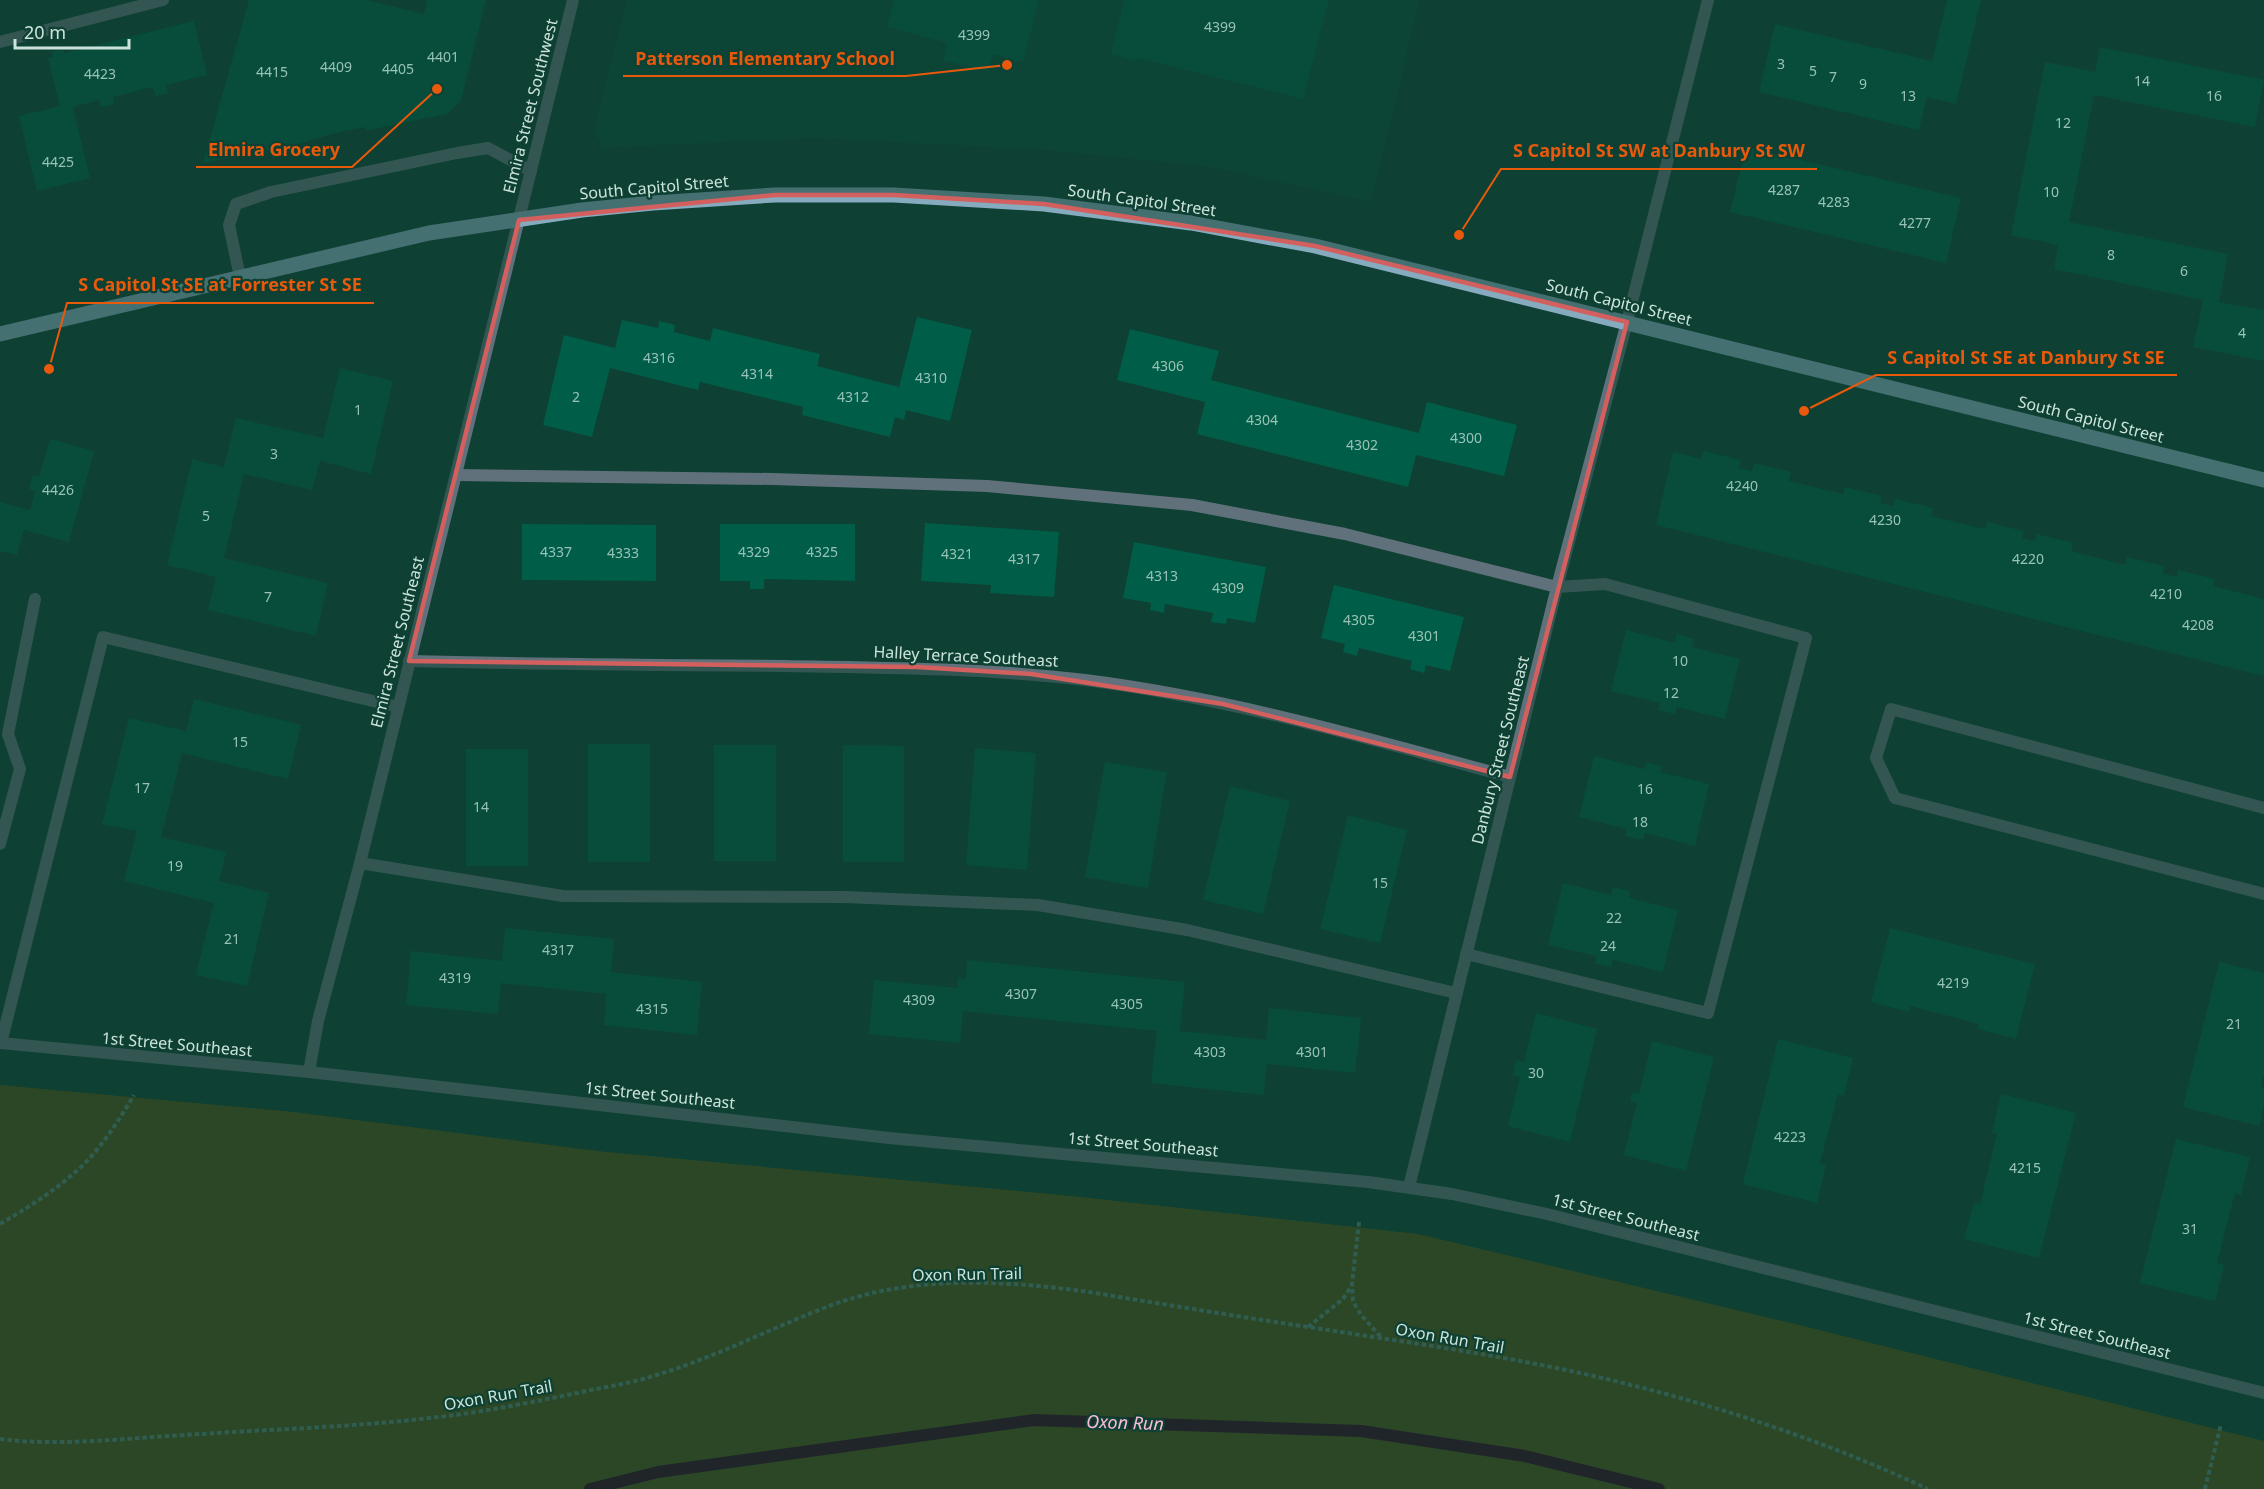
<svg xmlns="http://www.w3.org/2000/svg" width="2264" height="1489" viewBox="0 0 2264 1489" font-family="'Noto Sans',sans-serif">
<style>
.built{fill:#094b3b}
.green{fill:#4f5117}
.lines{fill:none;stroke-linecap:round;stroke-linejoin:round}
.stream{stroke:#370521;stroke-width:12}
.building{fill:#005d48}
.path{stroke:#598176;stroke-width:4;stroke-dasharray:4.5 3;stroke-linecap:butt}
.lane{stroke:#60717b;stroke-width:12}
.street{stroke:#60717b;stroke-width:12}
.primary{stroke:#86aabe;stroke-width:15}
.marked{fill:none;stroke:#d3605e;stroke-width:4.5;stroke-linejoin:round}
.labels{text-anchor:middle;stroke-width:4.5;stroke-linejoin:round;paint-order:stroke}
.number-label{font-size:14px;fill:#98c2b6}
.street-label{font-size:16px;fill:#cbe4db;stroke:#0e4033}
.water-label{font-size:18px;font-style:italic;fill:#fabbd6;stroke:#0e4033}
.leader{fill:none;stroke:#e8590c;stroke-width:2}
.callout-dot{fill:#e8590c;stroke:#0e4033;stroke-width:2}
.callout-label{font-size:18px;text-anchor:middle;font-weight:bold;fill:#e8590c;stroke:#0e4033;stroke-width:4.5;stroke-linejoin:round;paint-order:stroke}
</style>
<rect width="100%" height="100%" fill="#0e4033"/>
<!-- built -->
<path class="built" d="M627 0H1420L1371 202 1211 167 1045 150 813 138 603 148 593 130Z"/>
<!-- green -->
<path class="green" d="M0 1085 294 1112 597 1151 1071 1196 1418 1234 1799 1325 2264 1441V1489H0Z"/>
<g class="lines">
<!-- stream -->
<path class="stream" d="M590 1489 658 1472 1034 1420 1361 1431 1525 1456 1659 1489"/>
</g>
<!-- building -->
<g class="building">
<path d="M249 0H367L424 14 427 0H486L461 101 447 114 369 130H366L365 127 339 132 295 145 203 163Z"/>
<path d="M894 0H1039L1023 62 993 54 988 71 943 60 947 43 887 27Z"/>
<path d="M1124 0H1329L1303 99 1137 58V61L1111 54Z"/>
<path d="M1947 0H1981L1956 104 1927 97 1919 130 1759 92 1775 24 1932 61Z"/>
<path d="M194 21 207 75 166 85 168 93 156 96 152 87 113 97 115 104 101 107 100 100 73 107 90 178 37 191 19 116 60 106 48 58 53 57 52 52 63 49 64 53Z"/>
<path d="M2100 47 2264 80 2255 127 2094 95 2069 222 2228 254 2219 302 2264 310V361L2193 347 2203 300 2054 269 2058 245 2011 235 2045 62 2095 72Z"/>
<path d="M1746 147 1961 198 1946 263 1730 212Z"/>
<path d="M917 317 972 330 950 421 906 410 904 420 895 417 890 437 802 415 803 407 700 382 698 390 610 368 592 437 543 425 564 335 615 348 622 320 658 328 659 321 675 325 674 332 710 341 713 328 820 354 817 366 899 387Z"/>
<path d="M1130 329 1219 351 1211 380 1419 433 1427 402 1517 425 1504 476 1416 455 1408 487 1197 434 1205 402 1117 380Z"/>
<path d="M340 368 393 381 371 474 320 461 312 490 244 474 224 558 328 583 316 636 208 610 216 577 167 565 192 459 224 467 236 418 323 438Z"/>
<path d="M50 439 94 451 69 542 24 530 17 555 0 551V502L30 510 35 491 29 489 33 475 39 477Z"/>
<path d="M1704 451 1740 460 1739 468 1752 471 1754 463 1791 472 1789 481 1843 494 1845 487 1882 496 1880 503 1893 506 1895 499 1933 508 1931 516 1985 529 1987 522 2024 531 2022 538 2035 541 2036 534 2073 543 2071 551 2125 565 2127 557 2164 566 2163 573 2177 577 2178 570 2215 579 2213 586 2264 599V676L1656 525 1673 452 1701 459Z"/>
<path d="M925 523 1059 532 1054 597 990 593 991 585 921 581Z"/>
<path d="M522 524 656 525V581L522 580Z"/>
<path d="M720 524H855V581L766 579 764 580V589H750V581H720Z"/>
<path d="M1134 542 1266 567 1255 623 1227 618 1226 624 1211 622 1213 613 1165 604 1164 613 1150 610 1151 603 1123 598Z"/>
<path d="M1334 585 1464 617 1450 671 1426 665 1424 673 1410 669 1412 661 1359 648 1357 656 1343 652 1345 644 1321 638Z"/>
<path d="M1626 630 1675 643 1677 634 1694 639 1692 647 1740 659 1725 719 1677 707 1675 714 1658 710 1660 703 1611 691Z"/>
<path d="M194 699 301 725 288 779 182 753 161 837 226 852 219 881 269 893 247 986 196 975 214 903 124 881 137 831 102 824 129 718 186 731Z"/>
<rect x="588" y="744" width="62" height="118"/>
<rect x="714" y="745" width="62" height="116"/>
<path d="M843 745 904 746V862H843Z"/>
<path d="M975 748 1036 753 1027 870 966 865Z"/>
<rect x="466" y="749" width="62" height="117"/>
<path d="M1594 756 1644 769 1646 762 1662 766 1660 772 1709 784 1695 846 1645 833 1643 840 1625 836 1627 829 1579 817Z"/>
<path d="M1105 762 1167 772 1148 888 1085 877Z"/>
<path d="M1230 786 1290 801 1263 914 1203 900Z"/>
<path d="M1348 815 1407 830 1380 943 1320 929Z"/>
<path d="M1563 883 1611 895 1613 887 1630 891 1629 898 1678 910 1663 972 1613 960 1611 967 1595 963 1596 956 1548 945Z"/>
<path d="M505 928 614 939 611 972 702 982 697 1035 604 1025 606 994 501 983 498 1014 406 1005 411 951 502 961Z"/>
<path d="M1890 928 2035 964 2016 1039 1978 1029 1979 1024 1910 1006 1909 1012 1871 1002Z"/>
<path d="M967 960 1185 982 1180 1031 1266 1040 1269 1008 1361 1018 1355 1073 1267 1064 1264 1095 1151 1083 1157 1031 963 1011 960 1043 869 1034 874 980 957 988 958 978 966 979Z"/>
<path d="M2219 962 2264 973V1074L2261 1087 2264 1088V1104L2259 1126 2183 1107Z"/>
<path d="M1536 1013 1597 1029 1570 1142 1508 1126 1520 1077 1513 1075 1516 1060 1524 1062Z"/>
<path d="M1778 1039 1853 1058 1844 1096 1838 1094 1820 1164 1826 1165 1817 1203 1743 1184Z"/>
<path d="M1652 1041 1714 1057 1686 1171 1624 1155 1637 1103 1630 1101 1632 1092 1639 1094Z"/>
<path d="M2001 1094 2076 1113 2039 1258 1964 1239 1974 1202 1980 1204 1997 1134 1992 1133Z"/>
<path d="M2176 1139 2250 1157 2241 1195 2235 1193 2217 1263 2224 1265 2215 1301 2140 1283Z"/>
</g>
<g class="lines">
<!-- path -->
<g class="path">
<path d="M1359 1222 1352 1284 1353 1301 1361 1315 1381 1337"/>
<path d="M0 1224C29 1207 56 1190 81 1167 102 1147 119 1120 134 1095"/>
<path d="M1308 1327 1343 1299 1352 1285"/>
<path d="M0 1439C61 1447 138 1437 201 1434 277 1429 353 1427 429 1418 479 1413 528 1403 577 1393 599 1388 621 1385 643 1379 708 1361 767 1330 829 1306 911 1275 1003 1280 1089 1292 1162 1304 1235 1316 1308 1327 1405 1342 1502 1355 1598 1377 1711 1403 1823 1440 1928 1489"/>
<path d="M2205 1489 2221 1424"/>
</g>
<!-- lane -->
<g class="lane">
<path d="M0 42 163 0"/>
<path d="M240 277 229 225 236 204 271 192 457 153 488 148 531 171"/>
<path d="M456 475 773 479 987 486 1192 505 1345 534 1557 587 1605 584 1806 638 1708 1013 1466 954"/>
<path d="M2264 808 1891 709 1876 758 1895 798 2264 894"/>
<path d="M0 844 20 769 8 734 35 599"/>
<path d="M360 863 563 896 845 897 1038 905 1187 930 1456 993"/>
<path d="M1 1043 103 637 398 707"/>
</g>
<!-- street -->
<g class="street">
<path d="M409 661C534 664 659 665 784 666 885 668 985 668 1085 680 1229 698 1370 739 1510 777"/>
<path d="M0 1043 309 1072 889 1138 1368 1182 1452 1194 1547 1214 2264 1393"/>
<path d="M309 1072 318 1021 360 863 573 0"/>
<path d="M1409 1187 1557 587 1627 322 1708 0"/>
</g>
<!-- primary -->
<path class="primary" d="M0 334 429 233 582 210 653 203 775 195H894L1044 204 1191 223 1315 246 2264 480"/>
</g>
<!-- marked area -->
<path d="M0 0H2264V1489H0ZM775 195H894L1044 204 1315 246 1627 322 1510 777 1223 704 1031 674 917 667 409 661 519 220Z" fill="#0e4033" fill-opacity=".55" fill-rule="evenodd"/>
<path class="marked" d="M775 195H894L1044 204 1315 246 1627 322 1510 777 1223 704 1031 674 917 667 409 661 519 220Z"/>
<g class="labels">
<!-- number labels -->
<g class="number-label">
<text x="1220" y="32">4399</text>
<text x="974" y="40">4399</text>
<text x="443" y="62">4401</text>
<text x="1781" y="69">3</text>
<text x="336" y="72">4409</text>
<text x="398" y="74">4405</text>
<text x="1813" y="76">5</text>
<text x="272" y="77">4415</text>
<text x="100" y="79">4423</text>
<text x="1833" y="82">7</text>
<text x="2142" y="86">14</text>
<text x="1863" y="89">9</text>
<text x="1908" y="101">13</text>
<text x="2214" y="101">16</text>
<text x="2063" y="128">12</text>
<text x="58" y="167">4425</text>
<text x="1784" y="195">4287</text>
<text x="2051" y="197">10</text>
<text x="1834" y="207">4283</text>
<text x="1915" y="228">4277</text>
<text x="2111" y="260">8</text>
<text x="2184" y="276">6</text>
<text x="2242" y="338">4</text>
<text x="659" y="363">4316</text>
<text x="1168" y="371">4306</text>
<text x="757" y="379">4314</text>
<text x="931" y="383">4310</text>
<text x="576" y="402">2</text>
<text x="853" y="402">4312</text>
<text x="358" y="415">1</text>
<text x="1262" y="425">4304</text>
<text x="1466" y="443">4300</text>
<text x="1362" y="450">4302</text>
<text x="274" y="459">3</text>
<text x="1742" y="491">4240</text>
<text x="58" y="495">4426</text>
<text x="206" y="521">5</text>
<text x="1885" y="525">4230</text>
<text x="556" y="557">4337</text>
<text x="754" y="557">4329</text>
<text x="822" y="557">4325</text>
<text x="623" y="558">4333</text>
<text x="957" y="559">4321</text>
<text x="1024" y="564">4317</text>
<text x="2028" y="564">4220</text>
<text x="1162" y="581">4313</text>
<text x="1228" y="593">4309</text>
<text x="2166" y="599">4210</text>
<text x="268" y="602">7</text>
<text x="1359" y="625">4305</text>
<text x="2198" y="630">4208</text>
<text x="1424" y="641">4301</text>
<text x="1680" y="666">10</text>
<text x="1671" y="698">12</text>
<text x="240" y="747">15</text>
<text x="142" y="793">17</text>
<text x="1645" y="794">16</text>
<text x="481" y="812">14</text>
<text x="1640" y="827">18</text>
<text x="175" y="871">19</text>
<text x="1380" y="888">15</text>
<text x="1614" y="923">22</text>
<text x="232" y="944">21</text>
<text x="1608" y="951">24</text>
<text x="558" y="955">4317</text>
<text x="455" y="983">4319</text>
<text x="1953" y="988">4219</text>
<text x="1021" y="999">4307</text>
<text x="919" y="1005">4309</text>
<text x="1127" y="1009">4305</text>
<text x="652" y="1014">4315</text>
<text x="2234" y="1029">21</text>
<text x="1210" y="1057">4303</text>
<text x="1312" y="1057">4301</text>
<text x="1536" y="1078">30</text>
<text x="1790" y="1142">4223</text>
<text x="2025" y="1173">4215</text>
<text x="2190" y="1234">31</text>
</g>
<!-- street labels -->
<g class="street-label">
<text transform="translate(530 106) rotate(-76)" y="6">Elmira Street Southwest</text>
<text transform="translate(654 187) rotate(-5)" y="6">South Capitol Street</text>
<text transform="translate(1142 200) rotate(8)" y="6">South Capitol Street</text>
<text transform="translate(1619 302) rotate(14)" y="6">South Capitol Street</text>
<text transform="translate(2091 419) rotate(14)" y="6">South Capitol Street</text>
<text transform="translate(397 642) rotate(-76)" y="6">Elmira Street Southeast</text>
<text transform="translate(966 656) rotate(3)" y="6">Halley Terrace Southeast</text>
<text transform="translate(1500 750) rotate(-76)" y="6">Danbury Street Southeast</text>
<text transform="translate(177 1044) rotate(5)" y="6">1st Street Southeast</text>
<text transform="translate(660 1095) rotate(6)" y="6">1st Street Southeast</text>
<text transform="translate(1143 1144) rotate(5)" y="6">1st Street Southeast</text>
<text transform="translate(1626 1217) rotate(14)" y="6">1st Street Southeast</text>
<text transform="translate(967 1274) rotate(-1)" y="6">Oxon Run Trail</text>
<text transform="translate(2097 1335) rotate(14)" y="6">1st Street Southeast</text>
<text transform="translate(1450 1338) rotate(10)" y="6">Oxon Run Trail</text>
<text transform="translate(498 1395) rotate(-10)" y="6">Oxon Run Trail</text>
</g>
<!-- water labels -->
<g class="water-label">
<text transform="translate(1125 1423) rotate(2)" y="6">Oxon Run</text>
</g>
</g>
<!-- callouts -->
<path class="leader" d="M1007 65L906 76H623M437 89L352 167H196M1459 235L1501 169H1817M49 369L67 303H374M1804 411L1876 375H2177"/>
<g class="callout-dot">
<circle cx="1007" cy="65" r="6"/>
<circle cx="437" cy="89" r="6"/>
<circle cx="1459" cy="235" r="6"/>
<circle cx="49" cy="369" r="6"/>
<circle cx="1804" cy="411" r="6"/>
</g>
<g class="callout-label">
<text x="765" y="65">Patterson Elementary School</text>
<text x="274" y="156">Elmira Grocery</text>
<text x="1659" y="157">S Capitol St SW at Danbury St SW</text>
<text x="220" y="291">S Capitol St SE at Forrester St SE</text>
<text x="2026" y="364">S Capitol St SE at Danbury St SE</text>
</g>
<!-- scale -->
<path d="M15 39v9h114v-9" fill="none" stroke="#cbe4db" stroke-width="3"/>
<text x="24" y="39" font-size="18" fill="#cbe4db" stroke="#0e4033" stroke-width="4.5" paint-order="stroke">20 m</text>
</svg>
